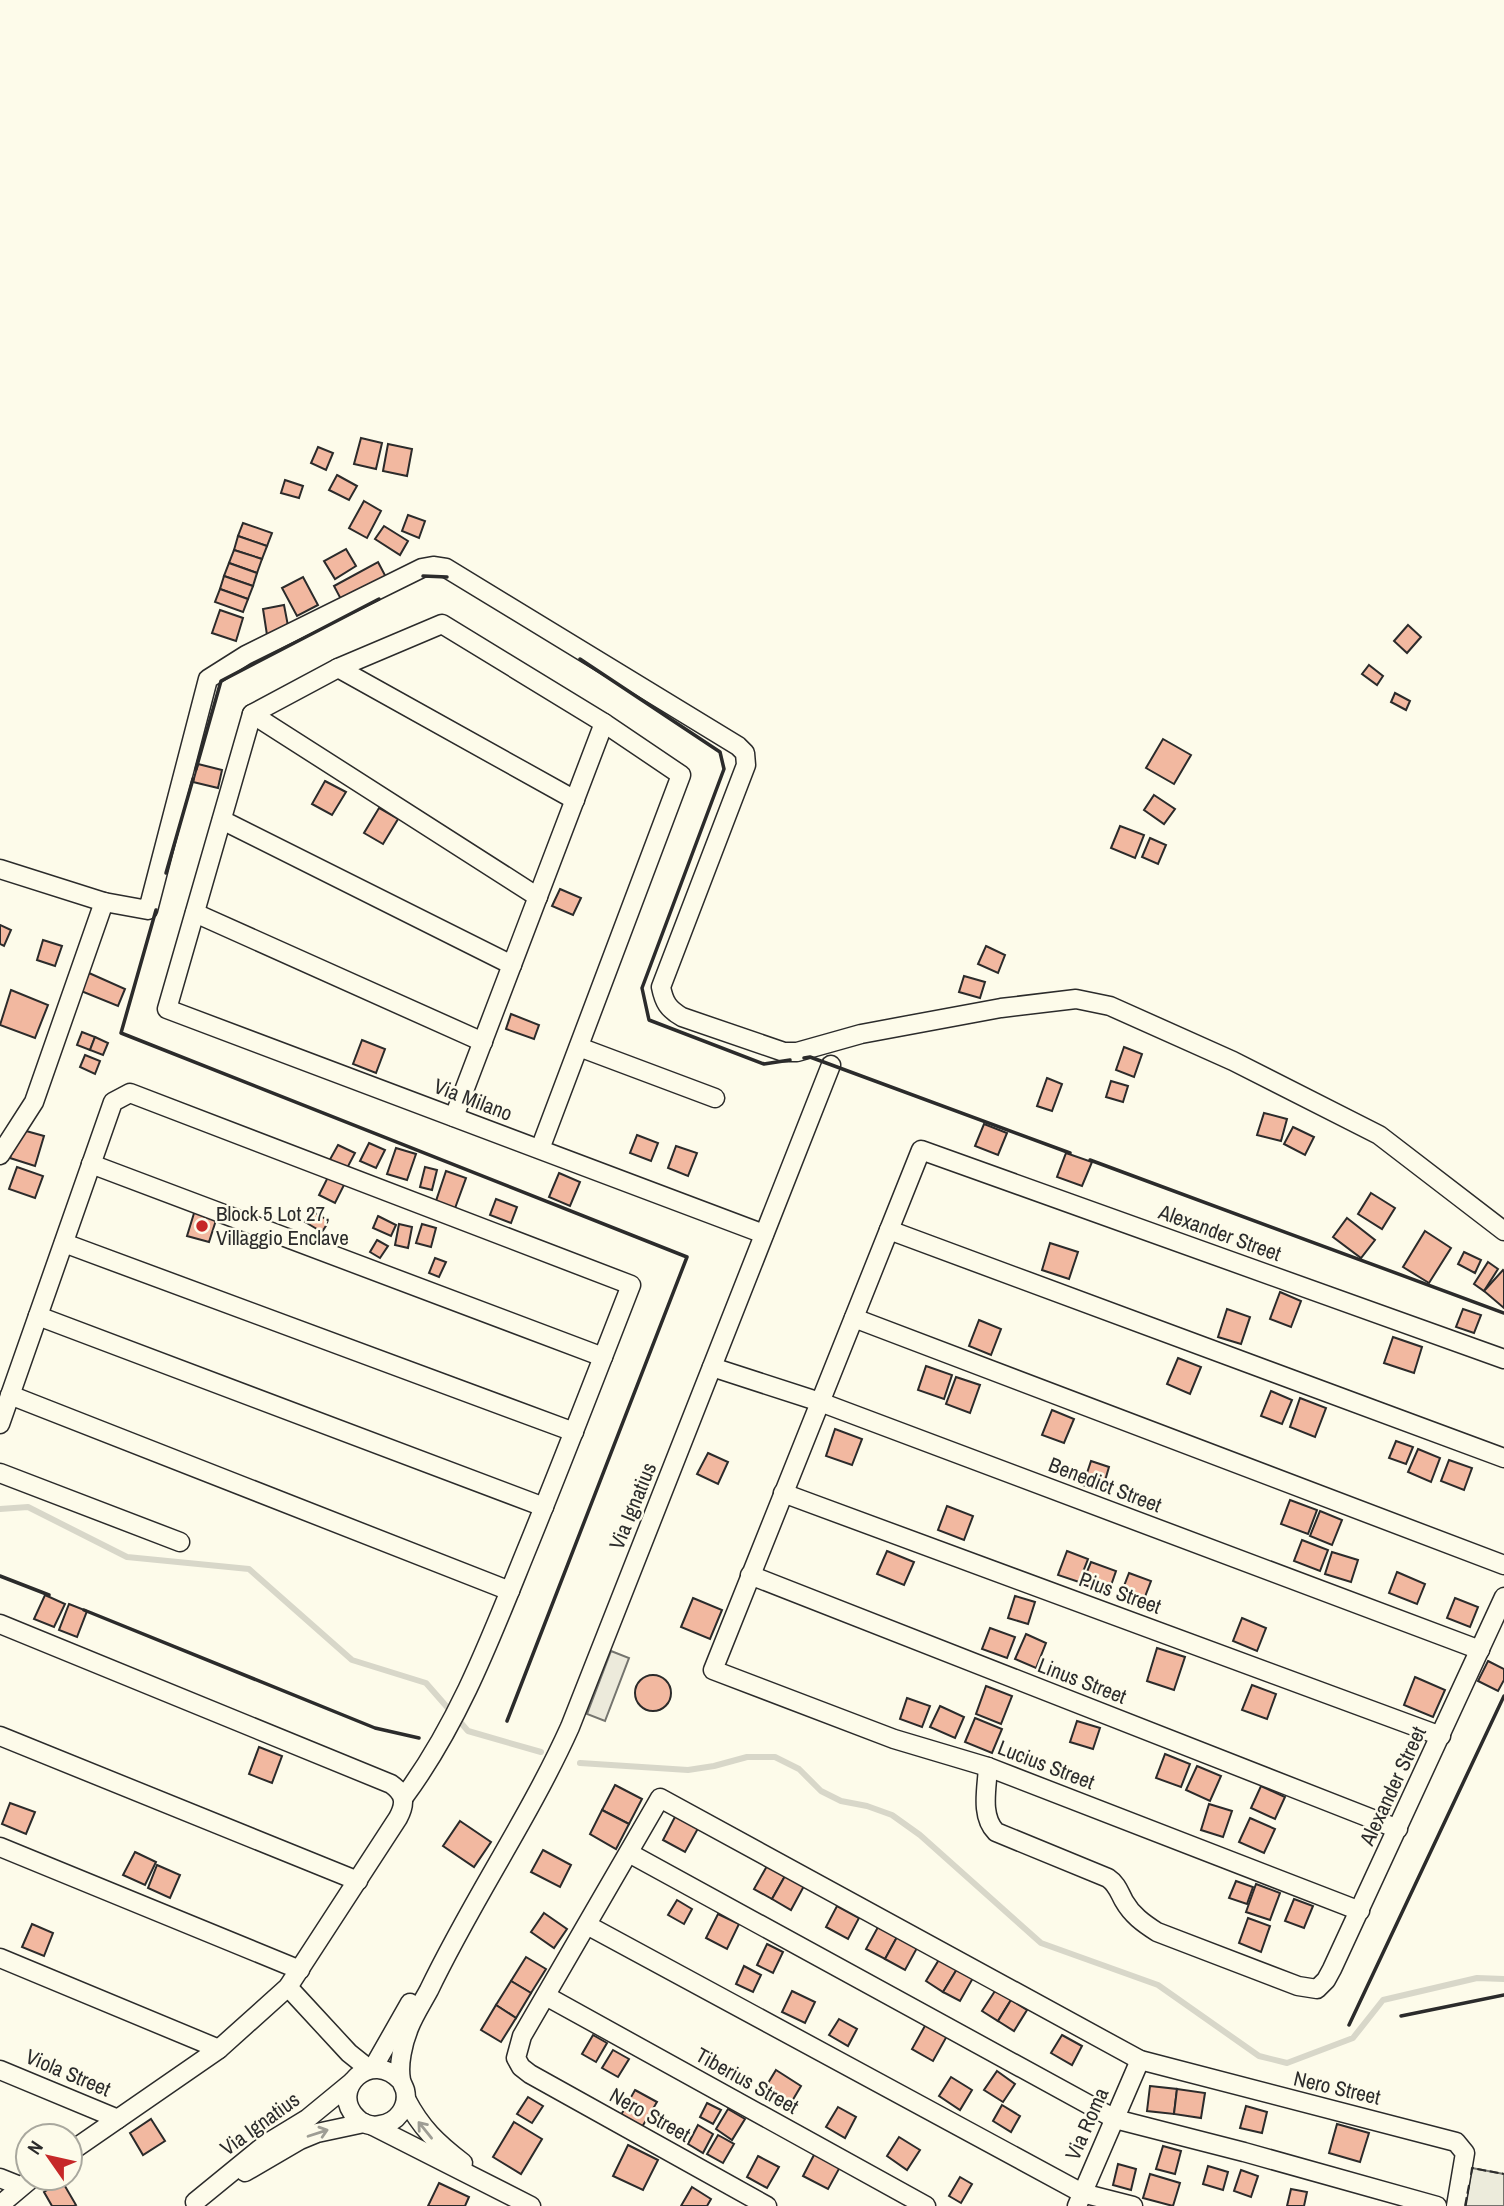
<svg xmlns="http://www.w3.org/2000/svg" width="1504" height="2206" viewBox="0 0 1504 2206" font-family="'Archivo Narrow',sans-serif">
<style>
.green{fill:#ecebdb;stroke:#74746e;stroke-width:2}
.parking{fill:#eceadb;stroke:#74746e;stroke-width:2}
.lines{fill:none;stroke-linecap:round;stroke-linejoin:round}
.stream{stroke:#d8d7c9;stroke-width:6}
.building{fill:#f2b8a0;stroke:#2b2b2b;stroke-width:2}
.street-casing{stroke:#2b2b2b;stroke-width:21}
.street{stroke:#fdfbea;stroke-width:18}
.fence{stroke:#2b2b2b;stroke-width:2;stroke-dasharray:9 3.5;stroke-linecap:butt}
.wall{stroke:#2b2b2b;stroke-width:3.5}
.oneway{stroke:#9e9d94}
.poi-dot{fill:#c62828;stroke:#fdfbea;stroke-width:2.5}
.labels{text-anchor:middle;stroke-width:5;stroke-linejoin:round;paint-order:stroke}
.street-label{font-size:21px;fill:#2b2b2b;stroke:#fdfbea}
.poi-label{font-size:21px;fill:#2b2b2b;stroke:#fdfbea;text-anchor:start}
</style>
<rect width="100%" height="100%" fill="#fdfbea"/>
<!-- green -->
<path class="green" d="M1472 2168 1504 2174V2206H1465Z"/>
<!-- parking -->
<path class="parking" d="M611 1651 629 1658 605 1721 587 1714Z"/>
<g class="lines">
<!-- stream -->
<g class="stream">
<path d="M0 1509 28 1507 127 1557 249 1569 352 1660 426 1683 468 1731 541 1752"/>
<path d="M580 1763 688 1770 714 1766 747 1757H775L799 1769 821 1791 841 1801 867 1806 892 1815 920 1835 1041 1943 1158 1985 1259 2056 1287 2063 1353 2038 1383 2000 1477 1978 1504 1979"/>
</g>
</g>
<!-- building -->
<g class="building">
<path d="M361 438 382 443 376 469 354 464Z"/>
<path d="M388 444 412 449 407 476 383 471Z"/>
<path d="M318 447 333 453 326 470 311 463Z"/>
<path d="M337 475 357 486 349 500 329 490Z"/>
<path d="M285 480 303 486 299 498 281 493Z"/>
<path d="M364 501 381 511 367 538 349 528Z"/>
<path d="M408 515 425 521 419 538 402 531Z"/>
<path d="M243 523 272 533 267 546 238 536Z"/>
<path d="M384 526 408 541 400 555 375 539Z"/>
<path d="M238 536 267 546 262 559 234 550Z"/>
<path d="M346 549 356 566 335 579 324 561Z"/>
<path d="M234 550 262 559 257 573 229 563Z"/>
<path d="M378 562 388 581 344 605 334 586Z"/>
<path d="M229 563 257 573 253 586 224 576Z"/>
<path d="M224 576 253 586 248 599 220 589Z"/>
<path d="M303 577 318 605 297 616 282 588Z"/>
<path d="M220 589 248 599 243 612 215 602Z"/>
<path d="M284 605 289 631 267 635 263 609Z"/>
<path d="M220 610 243 618 236 641 212 633Z"/>
<path d="M1408 625 1421 637 1407 653 1394 641Z"/>
<path d="M1369 665 1383 676 1377 685 1362 674Z"/>
<path d="M1395 693 1410 701 1406 710 1391 702Z"/>
<path d="M1163 739 1191 755 1174 784 1146 768Z"/>
<path d="M198 764 222 770 218 788 193 782Z"/>
<path d="M325 781 346 792 332 815 312 804Z"/>
<path d="M1154 795 1175 809 1164 824 1144 810Z"/>
<path d="M379 808 398 819 383 844 364 833Z"/>
<path d="M1120 826 1144 835 1135 858 1111 848Z"/>
<path d="M1150 838 1166 845 1158 864 1142 857Z"/>
<path d="M560 889 581 898 573 915 552 906Z"/>
<path d="M0 925 11 930 4 946 0 944Z"/>
<path d="M43 940 62 946 55 966 37 960Z"/>
<path d="M986 946 1005 955 998 973 978 964Z"/>
<path d="M89 973 125 989 118 1006 81 991Z"/>
<path d="M964 976 985 982 980 998 959 992Z"/>
<path d="M11 990 48 1005 35 1038 0 1025Z"/>
<path d="M511 1014 539 1025 534 1039 506 1029Z"/>
<path d="M82 1032 95 1037 90 1050 77 1045Z"/>
<path d="M95 1037 108 1043 103 1055 90 1050Z"/>
<path d="M362 1040 385 1049 376 1073 353 1064Z"/>
<path d="M1124 1047 1142 1054 1134 1077 1116 1070Z"/>
<path d="M85 1055 100 1061 95 1074 80 1067Z"/>
<path d="M1047 1078 1062 1084 1052 1111 1037 1106Z"/>
<path d="M1111 1081 1128 1086 1123 1102 1106 1097Z"/>
<path d="M1264 1113 1287 1119 1281 1141 1257 1135Z"/>
<path d="M984 1124 1007 1133 998 1155 975 1146Z"/>
<path d="M1293 1127 1314 1137 1305 1155 1284 1144Z"/>
<path d="M19 1129 44 1136 35 1166 10 1158Z"/>
<path d="M637 1135 658 1143 651 1161 630 1153Z"/>
<path d="M369 1143 385 1150 376 1168 360 1161Z"/>
<path d="M338 1145 355 1153 345 1172 328 1163Z"/>
<path d="M676 1146 697 1153 688 1176 668 1168Z"/>
<path d="M396 1148 416 1154 407 1180 387 1174Z"/>
<path d="M1066 1153 1092 1162 1082 1186 1057 1177Z"/>
<path d="M17 1167 43 1176 35 1198 9 1189Z"/>
<path d="M425 1167 437 1170 432 1190 420 1187Z"/>
<path d="M446 1171 466 1178 454 1211 435 1204Z"/>
<path d="M559 1173 580 1182 570 1206 549 1197Z"/>
<path d="M329 1175 345 1183 335 1203 319 1195Z"/>
<path d="M1371 1193 1395 1208 1382 1229 1358 1214Z"/>
<path d="M496 1199 517 1207 511 1223 490 1215Z"/>
<path d="M195 1210 217 1217 209 1242 187 1236Z"/>
<path d="M312 1211 329 1221 322 1232 305 1222Z"/>
<path d="M378 1216 396 1225 391 1236 373 1228Z"/>
<path d="M1347 1218 1375 1240 1361 1258 1333 1237Z"/>
<path d="M399 1224 412 1227 408 1248 395 1245Z"/>
<path d="M422 1224 436 1228 431 1247 416 1243Z"/>
<path d="M1425 1231 1451 1248 1429 1283 1403 1267Z"/>
<path d="M377 1240 388 1246 380 1258 370 1252Z"/>
<path d="M1050 1243 1078 1252 1069 1279 1042 1270Z"/>
<path d="M1464 1252 1481 1260 1475 1273 1458 1264Z"/>
<path d="M435 1258 446 1262 439 1277 429 1273Z"/>
<path d="M1488 1262 1498 1269 1484 1291 1474 1284Z"/>
<path d="M1503 1270 1504 1271V1308L1484 1291Z"/>
<path d="M1280 1292 1301 1301 1291 1327 1270 1319Z"/>
<path d="M1227 1309 1250 1317 1241 1344 1218 1337Z"/>
<path d="M1463 1309 1481 1315 1474 1333 1456 1327Z"/>
<path d="M979 1320 1001 1329 991 1355 969 1346Z"/>
<path d="M1393 1337 1422 1347 1414 1373 1384 1363Z"/>
<path d="M1178 1358 1201 1367 1190 1394 1167 1384Z"/>
<path d="M926 1366 952 1375 944 1399 918 1390Z"/>
<path d="M956 1377 980 1385 970 1413 946 1404Z"/>
<path d="M1271 1391 1292 1400 1282 1424 1261 1416Z"/>
<path d="M1300 1398 1326 1408 1315 1437 1290 1427Z"/>
<path d="M1052 1410 1074 1419 1064 1443 1042 1435Z"/>
<path d="M835 1429 862 1439 852 1465 826 1456Z"/>
<path d="M1396 1441 1413 1447 1406 1464 1389 1458Z"/>
<path d="M1418 1449 1440 1458 1431 1482 1408 1472Z"/>
<path d="M708 1453 728 1462 718 1484 697 1474Z"/>
<path d="M1449 1460 1472 1468 1464 1490 1441 1481Z"/>
<path d="M1091 1461 1109 1467 1102 1491 1083 1485Z"/>
<path d="M1290 1500 1317 1510 1308 1534 1281 1524Z"/>
<path d="M947 1506 973 1516 964 1540 938 1530Z"/>
<path d="M1320 1511 1342 1520 1332 1545 1310 1536Z"/>
<path d="M1302 1540 1328 1550 1320 1571 1294 1561Z"/>
<path d="M887 1551 914 1562 904 1585 877 1574Z"/>
<path d="M1067 1551 1088 1559 1079 1582 1058 1575Z"/>
<path d="M1332 1552 1358 1560 1351 1582 1325 1574Z"/>
<path d="M1091 1562 1116 1571 1108 1594 1082 1584Z"/>
<path d="M1397 1572 1425 1584 1417 1604 1389 1593Z"/>
<path d="M1129 1573 1151 1581 1141 1607 1119 1599Z"/>
<path d="M45 1595 65 1604 54 1627 34 1619Z"/>
<path d="M1015 1596 1035 1602 1028 1624 1008 1618Z"/>
<path d="M693 1598 722 1610 710 1639 681 1627Z"/>
<path d="M1455 1598 1478 1607 1470 1627 1447 1618Z"/>
<path d="M69 1604 87 1611 77 1637 59 1630Z"/>
<path d="M1242 1618 1266 1628 1257 1651 1233 1641Z"/>
<path d="M990 1628 1015 1637 1007 1658 982 1649Z"/>
<path d="M1026 1634 1046 1643 1036 1668 1015 1659Z"/>
<path d="M1157 1648 1185 1657 1174 1690 1147 1681Z"/>
<path d="M1488 1661 1504 1669V1680L1498 1691 1478 1681Z"/>
<circle cx="653" cy="1693" r="18"/>
<path d="M1415 1677 1445 1690 1433 1717 1404 1705Z"/>
<path d="M1252 1685 1276 1694 1267 1719 1242 1710Z"/>
<path d="M986 1686 1012 1696 1001 1724 976 1714Z"/>
<path d="M907 1698 930 1706 922 1727 900 1719Z"/>
<path d="M940 1706 964 1717 955 1738 930 1727Z"/>
<path d="M975 1718 1002 1729 992 1753 965 1742Z"/>
<path d="M1077 1721 1100 1728 1093 1749 1070 1742Z"/>
<path d="M259 1747 282 1756 272 1783 249 1774Z"/>
<path d="M1165 1754 1190 1764 1181 1787 1156 1778Z"/>
<path d="M1197 1766 1221 1776 1210 1801 1186 1790Z"/>
<path d="M615 1785 642 1799 629 1824 602 1810Z"/>
<path d="M1261 1786 1285 1797 1275 1819 1251 1808Z"/>
<path d="M10 1803 35 1812 26 1834 2 1824Z"/>
<path d="M1209 1804 1232 1811 1223 1837 1201 1830Z"/>
<path d="M602 1810 629 1824 616 1849 590 1834Z"/>
<path d="M678 1811 701 1823 685 1852 663 1840Z"/>
<path d="M1250 1818 1275 1829 1264 1853 1239 1842Z"/>
<path d="M460 1821 491 1842 474 1867 443 1846Z"/>
<path d="M543 1850 571 1865 560 1887 531 1872Z"/>
<path d="M135 1852 156 1862 145 1885 123 1875Z"/>
<path d="M157 1865 180 1875 170 1898 148 1888Z"/>
<path d="M767 1866 785 1876 772 1899 754 1889Z"/>
<path d="M785 1876 804 1886 791 1910 772 1899Z"/>
<path d="M1236 1881 1253 1887 1247 1904 1229 1898Z"/>
<path d="M1256 1884 1280 1893 1270 1920 1246 1912Z"/>
<path d="M1294 1899 1313 1906 1304 1928 1285 1921Z"/>
<path d="M677 1900 692 1909 684 1924 668 1915Z"/>
<path d="M837 1906 859 1918 848 1939 826 1927Z"/>
<path d="M544 1913 567 1929 554 1948 531 1932Z"/>
<path d="M718 1914 739 1924 727 1949 706 1938Z"/>
<path d="M1248 1918 1270 1926 1261 1952 1239 1943Z"/>
<path d="M32 1924 53 1933 44 1956 22 1947Z"/>
<path d="M878 1927 897 1937 885 1959 866 1949Z"/>
<path d="M897 1937 917 1948 905 1970 885 1959Z"/>
<path d="M767 1944 783 1952 773 1973 757 1965Z"/>
<path d="M526 1957 546 1969 531 1993 511 1981Z"/>
<path d="M940 1958 957 1969 943 1992 926 1981Z"/>
<path d="M744 1966 761 1975 753 1992 736 1984Z"/>
<path d="M957 1969 973 1978 960 2001 943 1992Z"/>
<path d="M511 1981 531 1993 516 2018 496 2005Z"/>
<path d="M792 1991 815 2002 805 2023 782 2012Z"/>
<path d="M995 1991 1011 2000 998 2021 982 2011Z"/>
<path d="M1011 2000 1027 2010 1014 2031 998 2021Z"/>
<path d="M496 2005 516 2018 501 2042 481 2030Z"/>
<path d="M839 2019 857 2029 848 2046 829 2035Z"/>
<path d="M926 2024 947 2036 933 2061 912 2049Z"/>
<path d="M593 2035 607 2043 596 2062 582 2054Z"/>
<path d="M1062 2035 1082 2046 1072 2065 1051 2053Z"/>
<path d="M613 2050 629 2059 618 2077 602 2068Z"/>
<path d="M776 2070 801 2086 788 2108 762 2093Z"/>
<path d="M997 2071 1015 2084 1003 2102 984 2090Z"/>
<path d="M951 2077 972 2090 960 2110 939 2096Z"/>
<path d="M1150 2086 1177 2089 1174 2114 1147 2111Z"/>
<path d="M1177 2089 1205 2093 1201 2118 1174 2114Z"/>
<path d="M635 2090 657 2102 642 2127 621 2115Z"/>
<path d="M528 2097 543 2106 532 2123 517 2114Z"/>
<path d="M707 2103 721 2110 713 2124 700 2117Z"/>
<path d="M1002 2105 1020 2116 1011 2132 993 2121Z"/>
<path d="M1246 2106 1267 2112 1262 2133 1240 2128Z"/>
<path d="M838 2107 856 2117 845 2138 826 2127Z"/>
<path d="M728 2109 745 2119 732 2140 716 2129Z"/>
<path d="M151 2119 165 2141 143 2155 130 2133Z"/>
<path d="M514 2122 542 2139 521 2174 493 2157Z"/>
<path d="M1337 2124 1369 2133 1360 2162 1329 2153Z"/>
<path d="M698 2125 713 2134 703 2153 688 2144Z"/>
<path d="M718 2135 734 2144 723 2163 707 2154Z"/>
<path d="M899 2137 920 2150 907 2170 887 2156Z"/>
<path d="M628 2145 658 2160 643 2190 613 2176Z"/>
<path d="M1163 2146 1181 2151 1175 2174 1156 2169Z"/>
<path d="M815 2153 840 2167 828 2189 803 2176Z"/>
<path d="M758 2156 779 2167 767 2188 747 2177Z"/>
<path d="M1118 2164 1136 2169 1131 2190 1113 2185Z"/>
<path d="M1208 2166 1228 2172 1223 2190 1203 2184Z"/>
<path d="M1241 2170 1258 2176 1251 2197 1234 2191Z"/>
<path d="M1150 2174 1180 2183 1173 2206 1143 2198Z"/>
<path d="M960 2177 972 2184 961 2203 949 2196Z"/>
<path d="M62 2181 76 2205 74 2206H52L44 2192Z"/>
<path d="M439 2183 469 2197 465 2206H428Z"/>
<path d="M692 2187 711 2199 707 2206H681Z"/>
<path d="M1291 2189 1307 2192 1304 2206H1287Z"/>
</g>
<g class="lines">
<!-- street casing -->
<g class="street-casing">
<g id="street">
<path d="M338 668 575 800"/>
<path d="M252 714 538 897"/>
<path d="M222 820 512 965"/>
<path d="M0 869 104 902 148 910 208 679 246 655 422 568 433 566 446 568 738 746 745 753 746 765 661 987C664 1002 668 1009 682 1017L784 1052H797L861 1034 1001 1008 1076 999 1110 1006 1233 1061 1379 1135 1504 1231"/>
<path d="M195 913 483 1042"/>
<path d="M579 1047 715 1098"/>
<path d="M454 1117 604 723"/>
<path d="M540 1149 681 775 604 723 442 624 338 668 252 714 167 1009 764 1234"/>
<path d="M0 1155 34 1102 104 902"/>
<path d="M91 1164 603 1357"/>
<path d="M889 1230 1504 1458"/>
<path d="M64 1243 574 1432"/>
<path d="M38 1316 544 1507"/>
<path d="M854 1318 1504 1565"/>
<path d="M712 1367 820 1402 1480 1650"/>
<path d="M10 1395 510 1591"/>
<path d="M0 1424 113 1102 130 1093 631 1285C596 1375 561 1466 524 1556 490 1640 458 1724 404 1797"/>
<path d="M0 1473 180 1542"/>
<path d="M783 1493 1441 1736"/>
<path d="M750 1575 1398 1829"/>
<path d="M0 1624 391 1784C405 1794 406 1803 398 1818L288 1987 219 2049 70 2152"/>
<path d="M0 1736 358 1881"/>
<path d="M988 1767C987 1788 980 1816 996 1832L1108 1878C1117 1884 1119 1892 1124 1901 1132 1915 1143 1923 1157 1932L1298 1986 1317 1989 1326 1980 1332 1969 1504 1597"/>
<path d="M0 1847 300 1970"/>
<path d="M629 1853 1115 2119 1244 2152 1437 2206"/>
<path d="M1360 1911 988 1767 894 1739 713 1670 921 1150 1504 1359"/>
<path d="M587 1925 1082 2193 1133 2206"/>
<path d="M0 1958 219 2049"/>
<path d="M288 1987 349 2053 369 2069"/>
<path d="M546 1996 926 2206"/>
<path d="M373 2068 410 2003"/>
<path d="M0 2070 118 2119"/>
<path d="M401 2081C371 2048 329 2090 356 2117 362 2124 372 2127 380 2125 397 2123 409 2107 405 2090 404 2087 402 2084 401 2080 398 2064 403 2043 409 2028 414 2015 422 2003 429 1990 472 1900 529 1818 570 1727L831 1065"/>
<path d="M406 2099C421 2128 437 2143 463 2163"/>
<path d="M373 2126 531 2206"/>
<path d="M245 2172 300 2140 317 2133 364 2123"/>
<path d="M0 2178 20 2186"/>
<path d="M195 2202 266 2144 307 2119 352 2082"/>
<path d="M0 2205 32 2178"/>
<path d="M767 2206 530 2074 521 2067 516 2058 522 2036 660 1798 1140 2060 1456 2142 1465 2153 1456 2206"/>
<path d="M1077 2206 1140 2060"/>
</g>
</g>
<!-- street -->
<use href="#street" class="street"/>
<!-- fence -->
<g class="fence">
<path d="M1471 2175 1472 2168 1504 2174"/>
<path d="M1465 2206 1469 2185"/>
</g>
<!-- wall -->
<g class="wall">
<path d="M423 576 447 577"/>
<path d="M580 659 720 752 724 769 642 988 649 1020 764 1064 790 1060"/>
<path d="M196 769 221 681 379 599"/>
<path d="M166 873 193 779"/>
<path d="M156 910 121 1033 687 1257 507 1721"/>
<path d="M804 1058 810 1057 1070 1153"/>
<path d="M1090 1160 1504 1313"/>
<path d="M0 1576 49 1595"/>
<path d="M84 1610 375 1728 419 1738"/>
<path d="M1401 2016 1504 1995"/>
<path d="M1349 2025 1504 1696"/>
</g>
</g>
<!-- one-way arrows -->
<defs><path id="oneway-shaft" d="M-6 0H5M1.5-3L5.5 0L1.5 3" fill="none" stroke-width="1.6" stroke-linecap="round" stroke-linejoin="round" transform="scale(1.75)"/></defs>
<g class="oneway">
<use href="#oneway-shaft" transform="translate(425 2130) rotate(-129)"/>
<use href="#oneway-shaft" transform="translate(318 2133) rotate(-18)"/>
</g>
<!-- markers -->
<circle class="poi-dot" cx="202" cy="1226" r="7"/>
<g class="labels">
<!-- street labels -->
<g class="street-label">
<text transform="translate(473 1100) rotate(21)" y="7">Via Milano</text>
<text transform="translate(1220 1233) rotate(20)" y="7">Alexander Street</text>
<text transform="translate(1105 1485) rotate(21)" y="7">Benedict Street</text>
<text transform="translate(633 1506) rotate(-68)" y="7">Via Ignatius</text>
<text transform="translate(1120 1593) rotate(20)" y="7">Pius Street</text>
<text transform="translate(1082 1681) rotate(21)" y="7">Linus Street</text>
<text transform="translate(1046 1765) rotate(21)" y="7">Lucius Street</text>
<text transform="translate(1393 1786) rotate(-65)" y="7">Alexander Street</text>
<text transform="translate(68 2073) rotate(23)" y="7">Viola Street</text>
<text transform="translate(747 2081) rotate(29)" y="7">Tiberius Street</text>
<text transform="translate(1337 2088) rotate(13)" y="7">Nero Street</text>
<text transform="translate(650 2115) rotate(29)" y="7">Nero Street</text>
<text transform="translate(260 2124) rotate(-36)" y="7">Via Ignatius</text>
<text transform="translate(1087 2124) rotate(-66)" y="7">Via Roma</text>
</g>
<!-- poi labels -->
<g class="poi-label">
<text x="216" y="1221">Block 5 Lot 27,<tspan x="216" dy="24">Villaggio Enclave</tspan></text>
</g>
</g>
<!-- north arrow -->
<g transform="translate(49 2157) rotate(304)"><circle r="33" fill="#fdfbea" stroke="#a9a89e" stroke-width="2"/>
<path d="M0-5L12 26L0 18L-12 26Z" fill="#c62828"/>
<text y="-10" font-size="19" font-weight="bold" text-anchor="middle" fill="#2b2b2b">N</text>
</g>
</svg>
